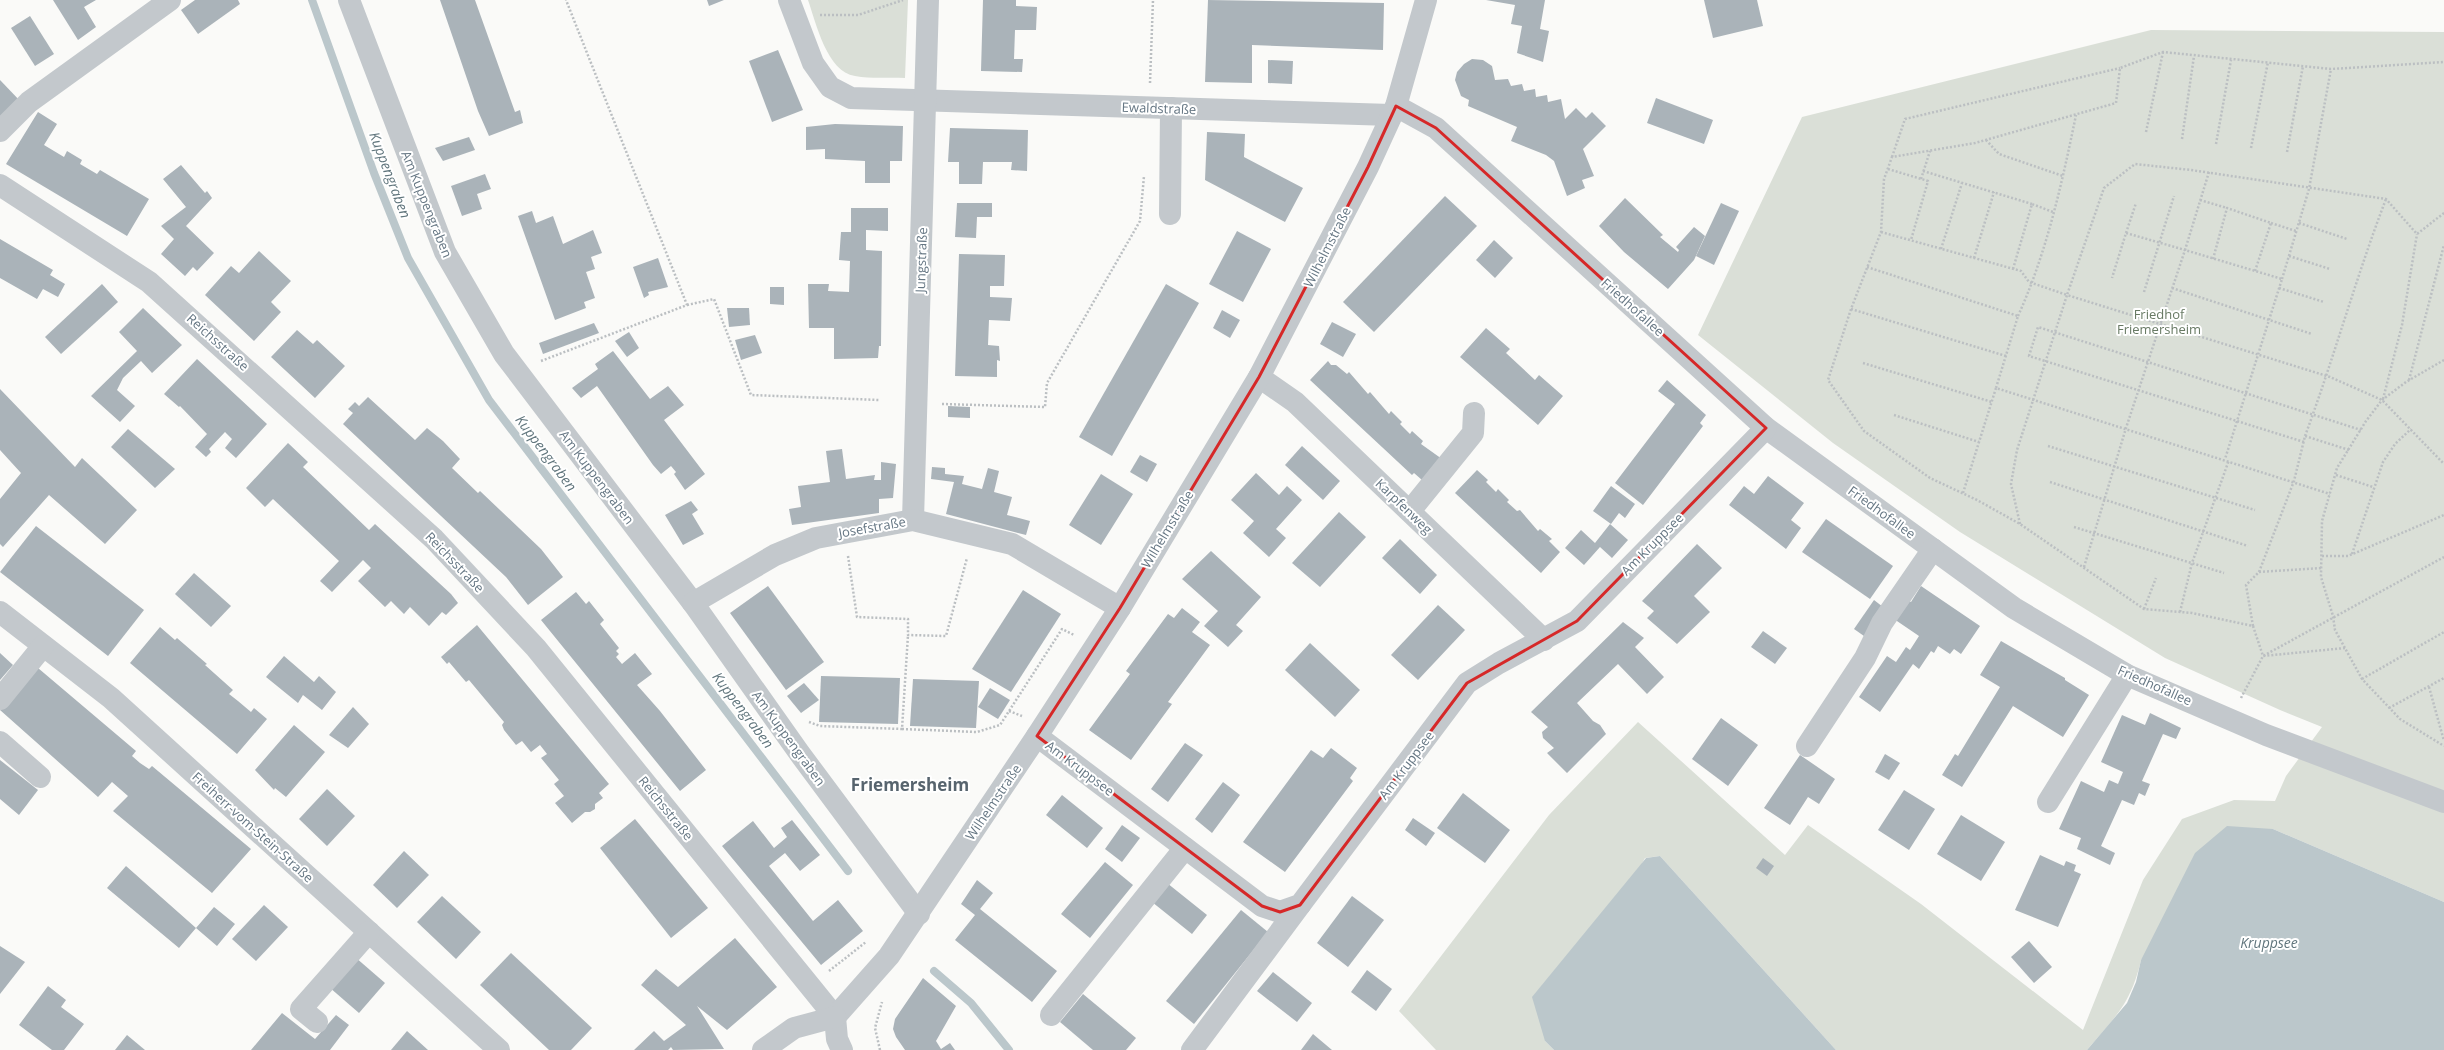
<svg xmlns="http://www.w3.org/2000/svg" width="2444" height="1050" viewBox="0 0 2444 1050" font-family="'Open Sans',sans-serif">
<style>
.green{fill:#dadfd7}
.water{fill:#bbc7cb}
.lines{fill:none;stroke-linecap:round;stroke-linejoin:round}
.stream{stroke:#bbc7cb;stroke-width:8}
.building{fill:#aab3b9}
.path{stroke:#bbbfc2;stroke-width:2.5;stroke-dasharray:2 2;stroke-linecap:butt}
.minor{stroke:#c3c8cc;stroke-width:22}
.marked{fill:none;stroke:#d62828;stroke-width:3;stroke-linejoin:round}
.labels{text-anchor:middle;stroke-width:4;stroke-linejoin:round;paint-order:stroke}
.street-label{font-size:13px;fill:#657683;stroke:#fff}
.park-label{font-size:13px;fill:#687a64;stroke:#fff}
.water-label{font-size:14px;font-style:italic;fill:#60757c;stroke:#fff}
.district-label{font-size:17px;font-weight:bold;fill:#57646e;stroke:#fff}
</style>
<rect width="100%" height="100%" fill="#fafaf8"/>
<!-- green -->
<g class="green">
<path d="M808 0H908L905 78C889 77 871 79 855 76 827 72 816 23 808 0Z"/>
<path d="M2151 30 2444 32V902L2273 829 2141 960C2131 1004 2115 1017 2087 1050H1836L1660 856 1645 858 1545 1041 1554 1050H1436L1399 1011 1549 815 1638 722 1785 855 1808 825 1921 904 2083 1030 2143 880 2182 819 2234 800 2275 801 2286 776 2322 727 2280 710 2165 658 1960 532 1833 443 1698 335 1802 117Z"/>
</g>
<!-- water -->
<g class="water">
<path d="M2227 826 2273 829 2444 902V1050H2087L2127 1003 2136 982 2141 960 2195 853Z"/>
<path d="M1660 856 1836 1050H1554L1545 1041 1532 997 1646 858Z"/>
</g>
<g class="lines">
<!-- stream -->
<g class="stream">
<path d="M312 0 374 173 408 258 489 400 848 871"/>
<path d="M934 971 971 1003 1009 1050"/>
</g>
</g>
<!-- building -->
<g class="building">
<path d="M53 0H96L84 7 96 27 78 40Z"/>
<path d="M195 0H238L240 4 198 34 181 10Z"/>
<path d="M440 0H475L515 112 520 110 523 123 489 136 478 111Z"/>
<path d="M707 0H724L709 6Z"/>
<path d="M983 0H1016V6L1037 7 1036 30H1015L1014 59H1023L1022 72 981 71Z"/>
<path d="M1208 0 1384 3 1383 50 1252 45V83L1205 82Z"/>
<path d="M1486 0H1545L1540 29 1549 31 1543 62 1517 53 1522 26 1511 24 1515 5Z"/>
<path d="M1704 0H1757L1763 26 1713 38Z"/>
<path d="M30 16 54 54 35 66 11 28Z"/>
<path d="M778 50 803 110 772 122 749 61Z"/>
<path d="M1472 59 1483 60 1492 66 1495 80 1508 79 1511 86 1522 84 1524 91 1535 89 1536 97 1547 95 1548 102 1561 99 1565 119 1576 108 1586 118 1592 112 1606 126 1583 149 1594 176 1582 180 1585 188 1567 196 1554 161 1546 155 1511 141 1517 127 1468 106 1469 100 1461 96 1455 80 1457 72 1464 64Z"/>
<path d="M1268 60 1293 61 1292 84 1268 83Z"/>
<path d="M0 80 22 103 0 123Z"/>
<path d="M1656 98 1713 120 1704 144 1647 123Z"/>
<path d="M38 112 57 124 44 145 64 157 67 151 82 160 80 164 97 174 100 170 149 199 127 236 6 164Z"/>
<path d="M835 124 903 126 902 161H890V183H865V161L825 159V149L806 150V127Z"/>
<path d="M950 128 1028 130 1027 171 1011 170 1012 162H983L982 184H959V162H948Z"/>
<path d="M1207 132 1245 134 1244 157 1303 188 1285 222 1205 180Z"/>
<path d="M469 137 475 150 443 161 435 148Z"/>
<path d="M181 165 205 193 207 191 212 198 186 226 214 253 197 271 193 267 185 276 161 254 174 239 161 226 186 207 163 179Z"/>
<path d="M485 174 491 189 477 194 482 209 462 216 451 186Z"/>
<path d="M1445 196 1477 226 1374 332 1343 302Z"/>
<path d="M1625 198 1663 235 1660 237 1678 252 1679 250 1676 247 1694 227 1705 236 1694 260 1668 289 1624 252 1599 226Z"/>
<path d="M957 203H992V217H977L976 238 955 237Z"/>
<path d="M1721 203 1739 211 1714 265 1696 256Z"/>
<path d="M851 208H888V231L866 230V250L882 251 881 346H879L878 358 834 359V328H809L808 284H829L828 291 849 292 850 261 839 260 841 232H851Z"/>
<path d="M532 211 536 223 553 216 563 244 593 230 602 253 591 257 595 269 586 272 595 298 584 302 586 308 555 320 518 216Z"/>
<path d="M1237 231 1271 249 1243 302 1209 284Z"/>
<path d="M0 239 53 270 50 275 65 284 58 297 43 289 37 299 0 278Z"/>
<path d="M1494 240 1513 258 1495 278 1476 260Z"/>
<path d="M259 251 291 281 271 302 281 312 254 341 205 295 231 266 239 273Z"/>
<path d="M959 254 1005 255 1004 286H990V297L1012 298 1010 321 989 320 988 345 999 346 1000 361 997 360V377L955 376Z"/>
<path d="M658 258 668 287 648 292 649 295 644 298 633 267Z"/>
<path d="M102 284 118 302 61 354 45 337Z"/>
<path d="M1166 284 1199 303 1112 456 1079 437Z"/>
<path d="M770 287H784V305L770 304Z"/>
<path d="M143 308 182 345 152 373 141 361 123 378 117 390 135 406 120 422 91 396 137 351 119 332Z"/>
<path d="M727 308H749L750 325 729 327Z"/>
<path d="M1222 310 1240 320 1230 338 1213 328Z"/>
<path d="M1332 322 1356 334 1343 357 1320 344Z"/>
<path d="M594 323 599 333 543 354 539 343Z"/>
<path d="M1486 328 1510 349 1506 353 1535 380 1539 375 1563 396 1538 425 1460 357Z"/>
<path d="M297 330 313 344 317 340 345 366 315 398 271 357Z"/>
<path d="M629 332 639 348 627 357 615 341Z"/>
<path d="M755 335 762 353 741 360 735 340Z"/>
<path d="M613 351 650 399 668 386 684 405 664 420 705 474 685 490 674 474 676 472 671 466 661 474 653 465 597 386 581 398 572 388 598 369 595 364Z"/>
<path d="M197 359 267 424 236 458 225 448 232 439 225 432 209 449 211 452 206 457 195 447 207 434 180 406 179 407 164 394Z"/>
<path d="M1328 361 1331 365H1336L1347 374 1349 372 1368 394 1370 392 1389 414 1391 411 1402 422 1400 424 1410 434 1412 431 1423 441 1421 444 1442 459 1422 480 1414 473 1412 475 1310 380Z"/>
<path d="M1667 380 1706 415 1700 423 1703 426 1643 505 1615 483 1675 404 1658 391Z"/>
<path d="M0 389 75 467 82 458 137 510 105 544 49 495 3 547 0 544V499L21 473 0 450Z"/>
<path d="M368 397 415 440 427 428 443 441 460 459 452 468 478 493 480 491 541 549 563 577 528 605 506 577 343 424 353 413 348 409 355 402 359 406Z"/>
<path d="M948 406 970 407V418L948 417Z"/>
<path d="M128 429 175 469 155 488 111 447Z"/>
<path d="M288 443 308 462 303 467 369 530 375 524 451 594 458 603 446 615 442 612 429 626 410 607 404 614 391 601 385 607 358 581 371 568 363 560 332 592 320 581 339 561 273 499 265 507 246 488Z"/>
<path d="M1302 446 1340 481 1323 500 1285 465Z"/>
<path d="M842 449 846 479 875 475 874 480H881V462L896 464 893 498 879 499V513L792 525 789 509 801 507 798 486 830 482 826 451Z"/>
<path d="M1140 455 1157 464 1147 482 1130 472Z"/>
<path d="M932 467 945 468V474L964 476 962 484 982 489 988 468 999 471 994 492 1012 497 1007 515 1030 521 1026 535 946 514 954 482 931 479Z"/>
<path d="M1477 470 1488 480 1486 482 1496 492 1498 489 1509 500 1507 502 1517 511 1520 510 1538 531 1540 529 1552 539 1549 541 1560 552 1541 573 1455 493Z"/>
<path d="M1256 473 1279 495 1287 486 1302 500 1276 529 1286 538 1269 557 1243 533 1254 521 1231 500Z"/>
<path d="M1101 474 1133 494 1101 545 1069 525Z"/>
<path d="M1768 476 1804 503 1791 520 1801 528 1786 549 1729 505 1744 486 1754 494Z"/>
<path d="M1611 486 1635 504 1625 518 1619 513 1611 524 1593 511Z"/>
<path d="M691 501 698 510 692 514 704 534 683 545 665 515Z"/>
<path d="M1339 512 1366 537 1320 587 1292 563Z"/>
<path d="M1826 519 1893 566 1870 599 1802 552Z"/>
<path d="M1610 524 1628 540 1612 558 1600 547 1584 565 1565 548 1581 530 1595 543Z"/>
<path d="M36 526 144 610 108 656 0 572Z"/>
<path d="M1400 539 1437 575 1420 594 1382 558Z"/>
<path d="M1697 544 1722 568 1694 596 1710 612 1677 644 1647 618 1654 611 1642 601Z"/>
<path d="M1211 551 1261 597 1236 625 1243 631 1228 647 1204 626 1218 611 1182 579Z"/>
<path d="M194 573 231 606 211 627 175 594Z"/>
<path d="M768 586 824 662 786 690 730 613Z"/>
<path d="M1921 586 1980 626 1961 654 1954 649 1950 654 1938 646 1934 653 1931 651 1919 669 1913 664 1880 712 1859 697 1887 656 1896 662 1906 647 1910 650 1919 636 1894 619 1907 600 1911 602Z"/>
<path d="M1023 590 1061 614 1011 692 972 669Z"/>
<path d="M576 592 586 604 589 601 604 620 600 624 619 648 616 651 619 654 616 657 622 664 635 653 652 674 637 685 660 711 706 770 680 791 541 620Z"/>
<path d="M1874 600 1883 607 1864 636 1854 629Z"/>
<path d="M1438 605 1465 630 1418 680 1391 655Z"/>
<path d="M1182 608 1200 622 1192 632 1210 645 1168 702 1172 704 1131 760 1089 730 1130 674 1126 671 1168 614 1174 618Z"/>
<path d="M1623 622 1644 638 1635 647 1664 677 1647 694 1618 664 1577 703 1593 721 1600 725 1606 734 1567 773 1547 753 1554 748 1543 738 1542 732 1548 727 1531 712Z"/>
<path d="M477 625 609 784 599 793 603 798 595 804V809L590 812H585L572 823 555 803 564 796 554 784 559 780 541 758 547 754 540 745 531 752 522 741 516 745 504 730 502 725 504 722 469 680 466 682 449 662 447 664 441 657Z"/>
<path d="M160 627 175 640 177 638 207 664 205 665 233 690 229 694 238 701 251 712 254 708 267 719 237 754 130 663Z"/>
<path d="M1763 631 1787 648 1775 664 1751 647Z"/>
<path d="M2001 641 2065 678V680L2089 695 2063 737 2013 706 1962 787 1942 775 1955 754 1958 756 2000 687 1980 675Z"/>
<path d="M1310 643 1360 690 1335 717 1285 670Z"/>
<path d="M0 653 13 665 0 680Z"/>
<path d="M284 656 314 682 319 676 336 692 322 710 303 695 298 703 266 677Z"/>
<path d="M38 668 136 751 132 756 140 763 149 769 152 766 251 849 212 893 113 811 128 796 112 782 98 797 0 710V708Z"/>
<path d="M821 676 900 678 898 724 819 722Z"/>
<path d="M913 679 979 681 976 728 910 726Z"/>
<path d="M804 683 819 700 801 713 787 696Z"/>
<path d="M990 688 1010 700 998 719 978 707Z"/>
<path d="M353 707 369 724 348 748 329 735Z"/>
<path d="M2150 713 2181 728 2176 739 2163 734 2142 781 2150 784 2145 796 2139 793 2134 805 2122 800 2101 846 2115 853 2110 865 2077 849 2081 838 2059 829 2081 781 2104 792 2109 780 2118 784 2123 772 2101 762 2122 715 2145 725Z"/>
<path d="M1721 718 1758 745 1728 786 1692 759Z"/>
<path d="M294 725 325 752 286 797 275 788 274 790 255 770Z"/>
<path d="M1185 743 1203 755 1168 802 1151 789Z"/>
<path d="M1331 748 1357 768 1350 778 1353 781 1285 872 1243 842 1311 750 1323 758Z"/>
<path d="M1885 754 1900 763 1889 780 1875 772Z"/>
<path d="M1800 755 1835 779 1819 804 1808 797 1790 825 1764 808Z"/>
<path d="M0 760 38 790 19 815 0 799Z"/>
<path d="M1223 782 1240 795 1212 833 1195 819Z"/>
<path d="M327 789 355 816 327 846 299 819Z"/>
<path d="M1904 790 1935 809 1909 850 1878 830Z"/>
<path d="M1463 793 1510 830 1485 863 1437 828Z"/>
<path d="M1062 795 1103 828 1087 848 1046 815Z"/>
<path d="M1961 815 2005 842 1981 881 1937 854Z"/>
<path d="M1413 818 1435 833 1426 846 1405 830Z"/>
<path d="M635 819 708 908 671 938 600 848Z"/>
<path d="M792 820 820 855 800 871 785 853 769 866 813 921 838 900 863 931 821 965 722 846 753 821 774 848 787 837 781 828Z"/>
<path d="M1122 825 1140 838 1122 862 1105 849Z"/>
<path d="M404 851 429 875 397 908 373 885Z"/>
<path d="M2040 855 2064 866 2066 861 2076 865 2074 871 2081 874 2058 927 2015 910Z"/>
<path d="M1763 858 1774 866 1767 876 1756 868Z"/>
<path d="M1105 862 1133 885 1090 938 1061 914Z"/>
<path d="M126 866 196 928 214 907 235 924 217 946 196 928 179 948 107 888Z"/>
<path d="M977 880 993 893 980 909 1057 971 1032 1002 955 940 975 915 961 904Z"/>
<path d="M1167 883 1207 915 1192 934 1152 902Z"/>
<path d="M442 896 481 932 456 959 417 922Z"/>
<path d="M1352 896 1384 920 1348 967 1317 943Z"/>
<path d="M264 905 288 927 256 961 232 939Z"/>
<path d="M1241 910 1268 932 1194 1024 1166 1001Z"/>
<path d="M735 938 777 987 727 1030 697 1006 724 1049 673 1050 671 1047 668 1050H634L654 1031 664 1041 686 1025 641 985 656 969 678 987Z"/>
<path d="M2029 941 2052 967 2034 983 2011 957Z"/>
<path d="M0 946 25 962 0 994Z"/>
<path d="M511 953 592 1028 571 1050H549L480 985Z"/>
<path d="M355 957 385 983 359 1013 329 987Z"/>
<path d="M1367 970 1392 989 1376 1011 1351 992Z"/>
<path d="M1273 972 1312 1003 1297 1022 1257 991Z"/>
<path d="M923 978 956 1006 936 1041 941 1049 950 1043 955 1050H905L896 1037 893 1029 895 1019Z"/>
<path d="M48 986 66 1000 61 1007 84 1024 64 1050H52L19 1025Z"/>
<path d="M1083 994 1136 1038 1126 1050H1093L1060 1022Z"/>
<path d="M282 1013 315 1039 336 1015 349 1025 330 1050H251Z"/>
<path d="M407 1031 428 1050H391Z"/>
<path d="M1313 1034 1332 1050H1301Z"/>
<path d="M127 1035 145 1050H115Z"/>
</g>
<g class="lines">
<!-- path -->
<g class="path">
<path d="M820 15H858L903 0"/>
<path d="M1150 83 1153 0"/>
<path d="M2146 132 2163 52"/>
<path d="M2182 139 2194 56"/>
<path d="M1986 140 1999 154 2063 176"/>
<path d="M2216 144 2231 60"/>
<path d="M2251 148 2268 62"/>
<path d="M2287 152 2303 66"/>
<path d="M1892 157 1905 119 2120 68"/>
<path d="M1888 169 1928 181 1911 240"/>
<path d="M1923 171 2032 204"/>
<path d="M2209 172 2185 250 2282 279 2225 459"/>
<path d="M1921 179 1930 151"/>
<path d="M2200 200 2227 208"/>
<path d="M2271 223 2296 231"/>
<path d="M2299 223 2347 239"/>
<path d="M1881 232 2021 271 2029 282 2067 295 2104 188 2135 164 2191 170 2386 199 2417 234 2444 213"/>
<path d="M2126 233 2136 203"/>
<path d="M1941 249 1962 183"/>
<path d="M2289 256 2330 269"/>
<path d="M1974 258 1994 192"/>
<path d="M2213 259 2227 208 2271 223 2255 271"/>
<path d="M1867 267 2018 316 1996 388"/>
<path d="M2013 269 2032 204 2053 212"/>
<path d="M2282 279 2309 189 2331 69"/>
<path d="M2172 288 2312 334"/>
<path d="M2279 288 2324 302"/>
<path d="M2144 292 2174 196"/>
<path d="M687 305 714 299 751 395 879 400"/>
<path d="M1851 309 2006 356"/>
<path d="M2018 316C2047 252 2062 183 2076 115"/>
<path d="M2444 360 2406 382 2382 400 2366 421 2337 468 2322 521 2321 577 2333 616 2335 630 2362 679 2400 719 2444 746"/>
<path d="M541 361 687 305 566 0"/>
<path d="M1863 363 1992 402"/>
<path d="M2409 380 2444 245"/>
<path d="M2383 399 2402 325 2417 234"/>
<path d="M942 404 1045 407 1047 383 1140 221 1144 176"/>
<path d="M1894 415 1979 442"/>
<path d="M2305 436C2334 358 2356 277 2386 199"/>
<path d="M2304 442 2029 356 2038 327 2361 430"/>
<path d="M2048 446 2255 510"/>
<path d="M2336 475 2373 487"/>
<path d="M2050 482 2248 546"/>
<path d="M1963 493 1996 388 2330 494"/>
<path d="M2020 524 2011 484 2017 450 2067 295 2330 377 2382 400 2444 464"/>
<path d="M2074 527 2224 573"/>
<path d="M2352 554 2383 462 2395 444 2411 429"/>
<path d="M848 556 857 617 908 619V635L946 636 967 558"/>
<path d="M2322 556H2348L2444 515"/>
<path d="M2084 567 2126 428 2185 250 2126 233 2112 278"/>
<path d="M2259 572 2294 481 2305 436 2349 450"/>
<path d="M2144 609 2156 578"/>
<path d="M2180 612 2192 563 2229 460"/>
<path d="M2253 626 2246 585 2259 572 2322 568"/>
<path d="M2345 648 2263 656 2253 626 2192 613 2144 609 2020 524 1977 500 1930 478 1864 431 1828 380 1851 309 1881 232 1884 179 1892 157 1975 143 2116 103 2120 68 2163 52 2331 69 2444 62"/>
<path d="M2362 679 2444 632"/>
<path d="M2429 687 2444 741"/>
<path d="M2241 698 2263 656 2444 557"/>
<path d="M2389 708 2444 678"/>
<path d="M1009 711 1022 716"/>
<path d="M809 722 820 726 902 729 908 635"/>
<path d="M902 729 977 732 1000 725 1062 629 1074 635"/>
<path d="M829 971 866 942"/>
<path d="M880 1050 875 1028 882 1002"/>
</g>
<!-- minor -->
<g class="minor">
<path d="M349 0 445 252 504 354 693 603 800 754 919 914"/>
<path d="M789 0 813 63 830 87 851 98 1391 115"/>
<path d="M1396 106 1436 128 1766 428 2014 608 2127 675 2266 735 2444 802"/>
<path d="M0 131 29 102 170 0"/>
<path d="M0 185 149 282 434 539 536 648 835 1017"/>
<path d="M1170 214 1171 108"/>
<path d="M1259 377 1295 402 1544 640"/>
<path d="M1410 511 1473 433 1474 413"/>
<path d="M913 520 928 0"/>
<path d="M693 603 775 555 816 538 913 520 1012 544 1120 608"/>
<path d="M0 612 111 698 499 1050"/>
<path d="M0 699 43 646"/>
<path d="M1037 736 1262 906 1280 912 1300 905 1467 683 1499 663 1577 621 1766 428"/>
<path d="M0 742 40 777"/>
<path d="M1807 746 1865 658 1882 623 1933 549"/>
<path d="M2048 802 2127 675"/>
<path d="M1051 1015 1185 848"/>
<path d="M835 1017 889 956 1037 736 1120 608 1259 377 1368 167 1396 106 1426 0"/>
<path d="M835 1017 837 1039 842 1050"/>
<path d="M317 1022 301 1009 369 932"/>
<path d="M763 1050 794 1028 835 1017"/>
<path d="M1192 1050 1300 905"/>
</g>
</g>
<!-- marked area -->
<path class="marked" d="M1396 106 1436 128 1766 428 1577 621 1467 683 1300 905 1280 912 1262 906 1037 736 1120 608 1259 377 1368 167Z"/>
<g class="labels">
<!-- street labels -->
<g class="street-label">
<text transform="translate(1159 108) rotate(2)" y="5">Ewaldstraße</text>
<text transform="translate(427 204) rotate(68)" y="5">Am Kuppengraben</text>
<text transform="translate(1327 247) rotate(-63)" y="5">Wilhelmstraße</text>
<text transform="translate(921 260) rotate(-88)" y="5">Jungstraße</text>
<text transform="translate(1633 307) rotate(42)" y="5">Friedhofallee</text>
<text transform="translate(218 342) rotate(42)" y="5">Reichsstraße</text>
<text transform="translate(597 477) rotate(53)" y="5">Am Kuppengraben</text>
<text transform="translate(1404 506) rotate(44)" y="5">Karpfenweg</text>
<text transform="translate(1882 512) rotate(36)" y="5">Friedhofallee</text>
<text transform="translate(872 527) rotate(-10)" y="5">Josefstraße</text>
<text transform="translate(1167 529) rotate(-59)" y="5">Wilhelmstraße</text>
<text transform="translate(1652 544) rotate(-45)" y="5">Am Kruppsee</text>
<text transform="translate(455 562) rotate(46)" y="5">Reichsstraße</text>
<text transform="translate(2155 685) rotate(24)" y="5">Friedhofallee</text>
<text transform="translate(789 738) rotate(54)" y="5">Am Kuppengraben</text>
<text transform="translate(1406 765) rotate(-53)" y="5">Am Kruppsee</text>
<text transform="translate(1080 768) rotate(37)" y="5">Am Kruppsee</text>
<text transform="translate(993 802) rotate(-56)" y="5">Wilhelmstraße</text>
<text transform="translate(666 808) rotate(51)" y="5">Reichsstraße</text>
<text transform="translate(253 827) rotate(42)" y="5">Freiherr-vom-Stein-Straße</text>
</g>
<!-- park labels -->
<g class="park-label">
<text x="2159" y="319">Friedhof<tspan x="2159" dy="15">Friemersheim</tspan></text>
</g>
<!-- water labels -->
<g class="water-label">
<text transform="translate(390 175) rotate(69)" y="5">Kuppengraben</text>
<text transform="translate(546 453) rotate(53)" y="5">Kuppengraben</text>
<text transform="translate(743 710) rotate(53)" y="5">Kuppengraben</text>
<text x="2269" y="948">Kruppsee</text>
</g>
<!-- district labels -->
<g class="district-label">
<text x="910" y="791">Friemersheim</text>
</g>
</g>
</svg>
